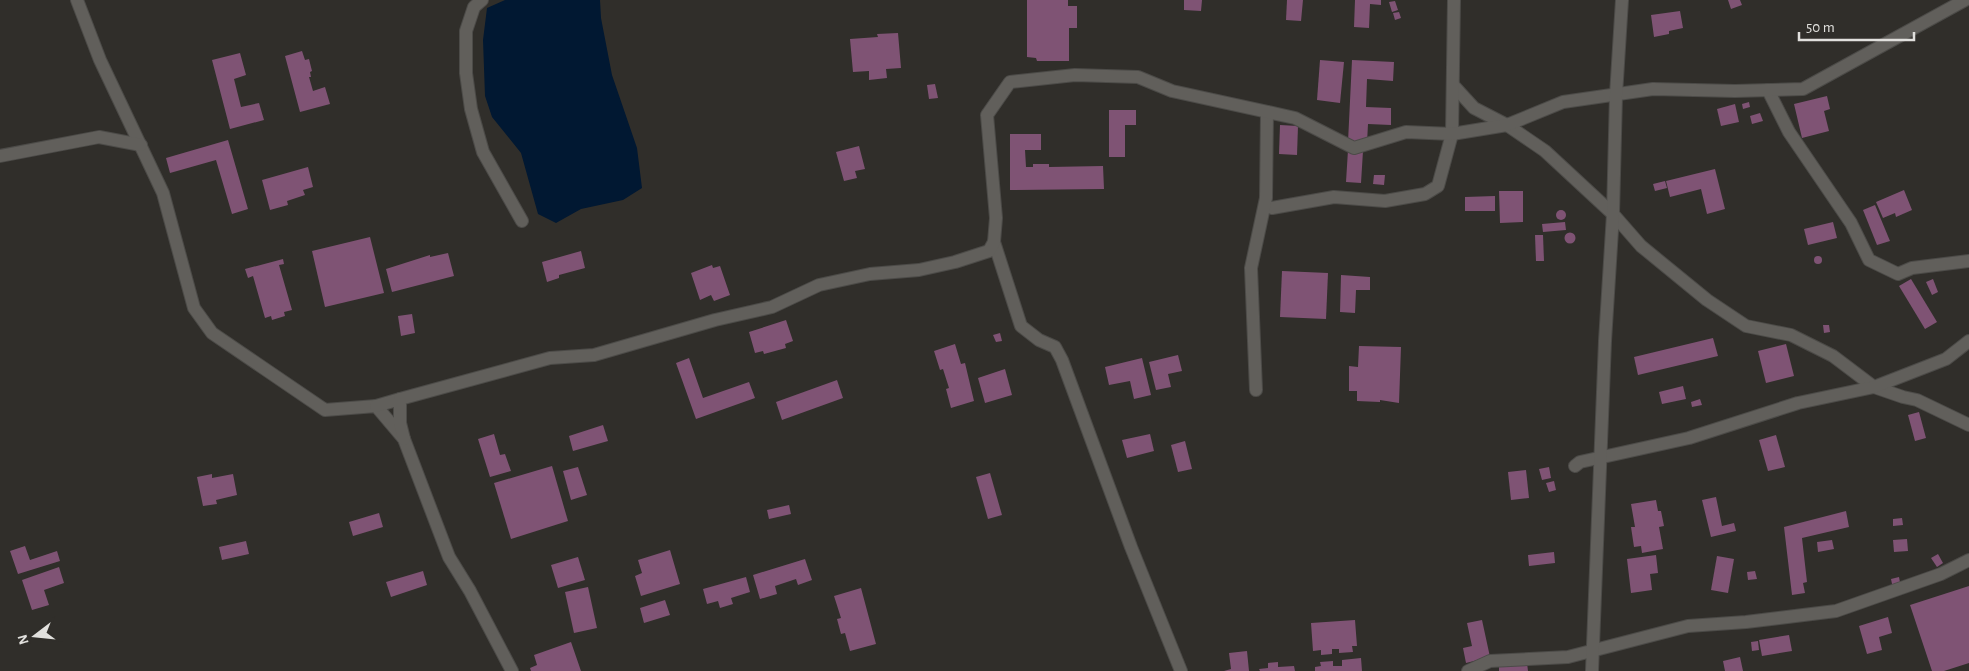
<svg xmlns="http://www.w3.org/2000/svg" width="1969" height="671" viewBox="0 0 1969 671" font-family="'Alegreya Sans',sans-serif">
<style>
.water{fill:#011832}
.building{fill:#7f5374}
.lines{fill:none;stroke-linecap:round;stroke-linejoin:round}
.minor-casing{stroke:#4c4b48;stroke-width:14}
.minor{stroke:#615f5b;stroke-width:12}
</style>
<rect width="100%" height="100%" fill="#302e2a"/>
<!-- water -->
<path class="water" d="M505 0H600L601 18 612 75 637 148 642 188 623 200 581 209 556 223 538 214 521 153 492 117 485 96 483 40 487 8Z"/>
<!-- building -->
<g class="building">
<path d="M1027 0H1068V6H1077V28H1069V61H1037L1036 58 1027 57Z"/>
<path d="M1184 0H1202L1201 11 1184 10Z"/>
<path d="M1287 0H1303L1301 21 1286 20Z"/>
<path d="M1355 0H1381V5L1370 4 1369 28 1354 27Z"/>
<path d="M1728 0H1740L1742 5 1731 9Z"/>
<path d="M1395 1 1398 10 1392 12 1389 2Z"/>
<path d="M1680 11 1683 28 1669 31V34L1654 37 1651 15Z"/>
<path d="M1399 12 1401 18 1395 20 1393 13Z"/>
<path d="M898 33 901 68 886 69 887 78 869 80V71L853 72 850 39 878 37 877 34Z"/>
<path d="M302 51 305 60 309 59 312 71 310 72 311 77H309L313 91 325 87 330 104 300 112 285 56Z"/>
<path d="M240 53 246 75 234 79 241 107 259 103 264 120 230 129 212 60Z"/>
<path d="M1320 60 1344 62 1340 103 1317 100Z"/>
<path d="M1352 60 1394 62 1393 81 1367 79 1366 107 1391 108V125L1368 124 1367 143 1348 142Z"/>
<path d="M935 84 938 98 929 99 927 85Z"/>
<path d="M1827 96 1830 109 1824 111 1829 131 1802 138 1794 104Z"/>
<path d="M1749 102 1750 107 1743 109 1742 104Z"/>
<path d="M1735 104 1739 122 1721 126 1717 109Z"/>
<path d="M1109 110H1136V125H1125V157H1109Z"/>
<path d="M1760 113 1763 121 1752 124 1750 116Z"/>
<path d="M1280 125 1298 126 1297 155 1279 154Z"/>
<path d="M1010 134H1041V150H1025L1026 167H1033V164H1049V167L1103 166 1104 189 1010 190Z"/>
<path d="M228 140 248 209 232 214 216 160 170 173 166 158Z"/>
<path d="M859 146 865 169 855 171 857 178 844 181 836 152Z"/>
<path d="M1348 150 1363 151 1361 183 1346 182Z"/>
<path d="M308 167 313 187 303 190 305 195 287 201 288 205 270 210 262 180Z"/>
<path d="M1715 169 1725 209 1707 214 1701 189 1670 197 1666 181Z"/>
<path d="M1374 175H1385L1384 185 1373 184Z"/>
<path d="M1665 181 1667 188 1655 191 1653 184Z"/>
<path d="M1904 190 1912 210 1896 217 1895 213 1883 218 1876 202Z"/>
<path d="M1499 191H1523V222L1500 223Z"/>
<path d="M1495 196V211H1465V197Z"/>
<path d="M1875 205 1890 241 1877 245 1863 210Z"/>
<circle cx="1561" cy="215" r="5"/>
<path d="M1565 222 1566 230 1543 232 1542 224Z"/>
<path d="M1833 222 1837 238 1808 245 1804 229Z"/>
<circle cx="1570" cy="238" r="5.5"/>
<path d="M1535 235H1543L1544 261H1536Z"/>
<path d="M370 237 384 293 325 307 312 251Z"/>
<path d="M581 251 585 268 559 275V278L547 282 542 262Z"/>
<path d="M448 253 454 276 392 292 386 269 430 255V257Z"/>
<circle cx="1818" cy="260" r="4"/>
<path d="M283 259 284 264 279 265 292 310 284 312 285 316 272 320 271 316 265 318 253 276 248 278 245 269Z"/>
<path d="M712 265 713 268 720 266 730 295 714 301 711 295 700 300 691 273Z"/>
<path d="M1282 271 1328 273 1326 319 1280 317Z"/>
<path d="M1341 275 1370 277V290H1356L1355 313 1340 312Z"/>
<path d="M1911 279 1937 322 1925 329 1899 286Z"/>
<path d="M1933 279 1938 292 1932 295 1926 282Z"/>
<path d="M412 314 415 333 401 336 398 316Z"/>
<path d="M786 320 793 341 785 344 786 348 764 354 763 351 755 353 749 332Z"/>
<path d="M1823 325H1829L1830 332 1824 333Z"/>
<path d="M1000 333 1002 341 996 342 993 335Z"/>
<path d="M1713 338 1718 356 1638 375 1634 357Z"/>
<path d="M955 344 961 364 965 363 974 401 951 408 946 389 949 388 943 369 940 370 934 351Z"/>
<path d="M1786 344 1794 376 1766 383 1758 351Z"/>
<path d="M1359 346 1401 347 1399 403 1380 400V402L1357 401V391H1349V366L1358 367Z"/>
<path d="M1178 355 1182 371 1168 374 1171 387 1156 390 1149 362Z"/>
<path d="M689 358 703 398 749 382 755 398 696 419 676 363Z"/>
<path d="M1142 358 1151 395 1134 399 1130 381 1109 385 1105 367Z"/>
<path d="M1005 369 1012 395 985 403 978 378Z"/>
<path d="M837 380 843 398 782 420 776 402Z"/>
<path d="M1683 386 1686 399 1662 404 1659 392Z"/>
<path d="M1700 399 1702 405 1692 407 1691 402Z"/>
<path d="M1919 412 1926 438 1915 441 1908 415Z"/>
<path d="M603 425 608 441 573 451 569 436Z"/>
<path d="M494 434 500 455 505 454 511 471 490 477 478 439Z"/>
<path d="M1150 434 1154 451 1127 458 1122 440Z"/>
<path d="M1776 435 1785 467 1768 471 1759 440Z"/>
<path d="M1185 441 1192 469 1178 472 1171 445Z"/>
<path d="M552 466 568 521 511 539 494 483Z"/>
<path d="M578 467 587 495 571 500 563 471Z"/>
<path d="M1549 467 1551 478 1542 480 1539 469Z"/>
<path d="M1526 470 1529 498 1511 500 1508 472Z"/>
<path d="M990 473 1002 515 988 519 976 477Z"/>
<path d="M212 474V478L233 474 237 495 216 500 217 504 203 506 197 477Z"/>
<path d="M1554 481 1556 490 1549 492 1546 483Z"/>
<path d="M1716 497 1722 526 1734 523 1736 531 1711 537 1702 500Z"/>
<path d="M1656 500 1658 511H1661L1664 526 1659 527 1663 549 1642 553 1641 546 1634 547 1631 527H1635L1631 504Z"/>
<path d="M789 505 791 514 769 519 767 510Z"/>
<path d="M1846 511 1849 527 1802 538 1807 582 1803 583 1805 593 1792 595 1784 527Z"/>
<path d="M379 513 383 527 353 536 349 522Z"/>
<path d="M1902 518 1903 525 1893 526V519Z"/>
<path d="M1907 539 1908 551 1894 552 1893 540Z"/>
<path d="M1832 540 1834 549 1818 552 1817 542Z"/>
<path d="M246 541 249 554 222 560 219 547Z"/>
<path d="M25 546 30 560 57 551 60 561 18 574 10 551Z"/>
<path d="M670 550 680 584 641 596 635 576 642 573 638 560Z"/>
<path d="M1554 552 1555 563 1529 566 1528 555Z"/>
<path d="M1938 554 1943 563 1937 567 1931 558Z"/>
<path d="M1656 555 1658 573 1650 574 1652 590 1631 593 1627 559Z"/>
<path d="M1717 556 1734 559 1728 593 1711 590Z"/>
<path d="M578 557 585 580 558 588 551 565Z"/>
<path d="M805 559 812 580 798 585 796 579 775 586 777 594 760 599 753 575Z"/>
<path d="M59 567 64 583 44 590 49 605 32 610 22 580Z"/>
<path d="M423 571 427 585 391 597 386 582Z"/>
<path d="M1755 571 1757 579 1748 580 1747 572Z"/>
<path d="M746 577 750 592 731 598 733 604 720 608 718 601 707 604 703 589Z"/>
<path d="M1899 577 1901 588 1893 589 1891 579Z"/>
<path d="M1969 586V663L1944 671H1932L1910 605Z"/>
<path d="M588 587 597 628 574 633 565 592Z"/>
<path d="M861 588 876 644 850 651 845 633 841 634 837 619 841 618 834 596Z"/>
<path d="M665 600 670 615 644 623 640 608Z"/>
<path d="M1888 617 1892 633 1879 637 1882 650 1867 654 1859 626Z"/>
<path d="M1355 620 1357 646H1352L1353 652 1339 653V649H1332V654L1321 655V650L1313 651 1311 623Z"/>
<path d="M1482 620 1490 657 1466 663 1463 648 1472 646 1467 623Z"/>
<path d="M1789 635 1792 651 1762 656 1759 640Z"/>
<path d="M1758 641 1759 650 1752 651 1751 642Z"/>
<path d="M571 642 581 671H531L530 668 537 665 534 655Z"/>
<path d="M1247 651 1249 671H1224L1231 669 1229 653Z"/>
<path d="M1740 657 1743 671H1725L1723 661Z"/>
<path d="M1361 658 1362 671H1315V667L1321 666 1320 662 1333 661V666H1342V660Z"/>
<path d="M1278 662V667L1294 666 1295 671H1260L1259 669 1268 668V663Z"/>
<path d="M1527 663 1528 671H1499V664Z"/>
</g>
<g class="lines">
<!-- minor casing -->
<g class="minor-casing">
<g id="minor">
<path d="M77 0 100 60 163 193 194 308 212 333 325 410 376 406 404 439 449 557 470 591 512 671"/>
<path d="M482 0 474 7 466 31V73L471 109 483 152 522 221"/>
<path d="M1453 85 1474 108 1507 125 1545 151 1613 214 1641 246 1707 300 1746 326 1791 335 1833 356 1874 387 1903 397 1917 400 1969 425"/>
<path d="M1768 90 1789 132 1851 223 1869 260 1898 274 1912 268 1969 261"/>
<path d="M0 156 99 137 141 145"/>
<path d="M1272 208 1334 197 1385 201 1425 194 1438 186 1452 134 1454 0"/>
<path d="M994 242 1021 326 1039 340 1055 347 1062 360 1131 547 1181 671"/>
<path d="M1256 390 1251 268 1266 198 1267 112"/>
<path d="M376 406 400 399"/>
<path d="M404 439 400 423V399L550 358 594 355 715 320 772 307 819 285 870 274 919 270 955 262 989 251 994 242 996 218 987 115 1010 82 1075 75 1138 77 1172 91 1295 118 1354 148 1406 132 1452 134 1507 125 1563 102 1653 89 1735 91 1803 89 1965 0"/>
<path d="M1575 466 1580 462 1689 438 1798 403 1874 387 1946 359 1969 341"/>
<path d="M1468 671 1490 661 1568 657 1688 626 1746 622 1836 611 1941 574 1969 560"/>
<path d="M1592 671 1605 341 1613 214 1616 95 1622 0"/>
</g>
</g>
<!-- minor -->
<use href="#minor" class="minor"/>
</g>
<!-- north arrow -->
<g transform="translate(35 636) rotate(254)" stroke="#302e2a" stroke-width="4" paint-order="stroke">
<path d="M0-4L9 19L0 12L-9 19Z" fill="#e1e0dd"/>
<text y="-8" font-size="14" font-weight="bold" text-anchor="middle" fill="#e1e0dd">N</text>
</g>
<!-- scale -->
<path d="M1799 32v8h115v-8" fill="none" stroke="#e1e0dd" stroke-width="2.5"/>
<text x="1806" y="32" font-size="15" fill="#e1e0dd" stroke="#302e2a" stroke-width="4" paint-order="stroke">50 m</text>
</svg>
